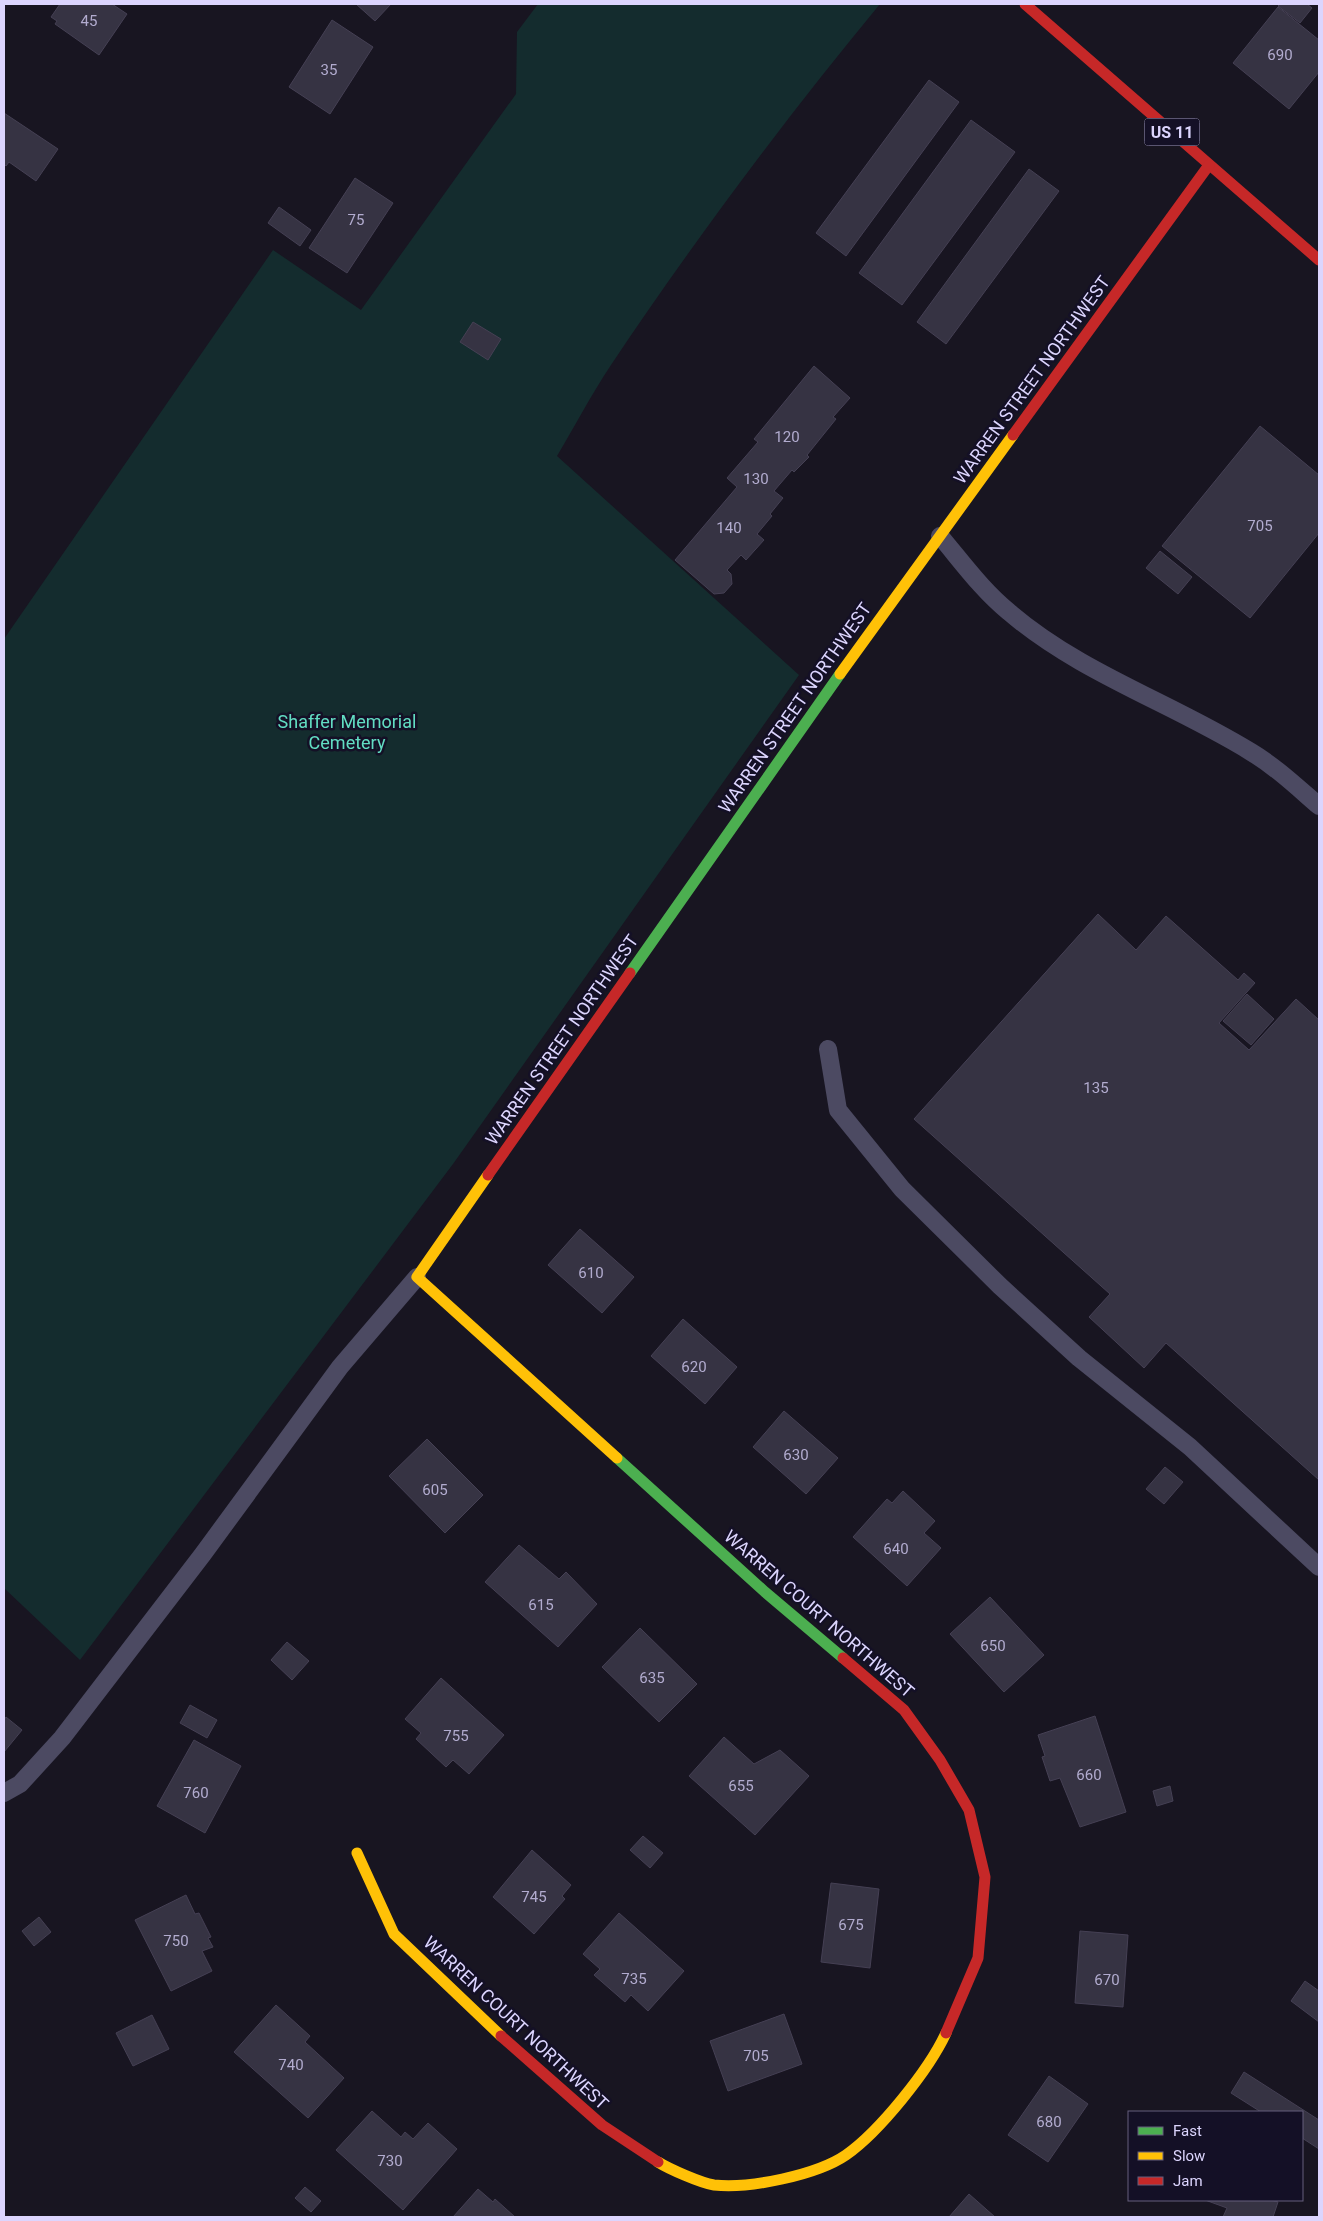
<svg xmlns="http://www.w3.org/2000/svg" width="1323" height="2221" viewBox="0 0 1323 2221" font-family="Roboto,sans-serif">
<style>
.green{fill:#142c2e}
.building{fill:#363343;stroke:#454054}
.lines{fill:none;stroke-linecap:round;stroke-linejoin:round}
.lane{stroke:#4c4a62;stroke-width:18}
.fast{stroke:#4caf50;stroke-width:11}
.slow{stroke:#ffc107;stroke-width:11}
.jam{stroke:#c62828;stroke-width:11}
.labels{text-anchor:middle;stroke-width:5;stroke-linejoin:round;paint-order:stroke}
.number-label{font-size:15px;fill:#b2accf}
.shield{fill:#141026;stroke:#a09abd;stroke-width:1}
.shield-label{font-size:16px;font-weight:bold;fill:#dcd5fe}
.street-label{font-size:18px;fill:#dcd5fe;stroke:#141026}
.park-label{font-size:18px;fill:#62ddc3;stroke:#141026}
</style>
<rect width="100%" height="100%" fill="#181521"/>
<!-- green -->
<path class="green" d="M538 4H880C785 119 694 241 611 365 591 395 575 426 557 456L799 675 453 1164 80 1660 4 1588V639L273 250 361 310 516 94 517 32Z"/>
<!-- building -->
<g class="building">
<path d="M60 4H112L127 14 99 55 55 24 57 21 51 17Z"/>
<path d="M356 4H391L375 21Z"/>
<path d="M1280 4H1307L1312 8 1300 23 1278 6Z"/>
<path d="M1278 7 1319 40V72L1289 109 1233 63Z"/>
<path d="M332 20 373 47 330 114 289 87Z"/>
<path d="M929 80 959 102 846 256 816 233Z"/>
<path d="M4 113 58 149 36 181 9 162 6 166 4 164Z"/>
<path d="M971 120 1015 152 902 305 859 273Z"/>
<path d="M1029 169 1059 191 946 344 917 322Z"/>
<path d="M355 178 393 203 347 273 309 248Z"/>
<path d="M279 207 311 230 300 246 268 223Z"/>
<path d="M473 322 501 339 488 360 460 342Z"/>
<path d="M814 366 850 398 833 417 836 419 807 455 809 457 794 472 792 470 774 491 783 498 770 514 772 516 757 534 764 540 746 560 741 555 727 570 731 574 732 584 724 593 714 594 675 560 737 487 727 478 758 442 754 439Z"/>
<path d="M1260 426 1319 475V533L1250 618 1162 546Z"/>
<path d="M1160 551 1192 577 1178 594 1146 568Z"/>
<path d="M1098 914 1136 950 1166 916 1238 980 1244 973 1255 983 1219 1023 1249 1050 1296 999 1319 1020V1480L1166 1343 1144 1368 1089 1317 1110 1294 914 1119Z"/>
<path d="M1247 994 1274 1019 1251 1045 1223 1021Z"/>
<path d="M580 1229 634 1277 602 1313 548 1265Z"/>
<path d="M683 1319 737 1367 705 1404 651 1356Z"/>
<path d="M784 1411 838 1458 806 1494 753 1447Z"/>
<path d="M427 1439 483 1495 445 1533 389 1476Z"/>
<path d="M1165 1467 1183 1482 1164 1504 1146 1489Z"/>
<path d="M903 1491 935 1521 924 1533 941 1548 907 1586 853 1537 887 1499 892 1503Z"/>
<path d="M519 1545 559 1579 566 1572 597 1604 558 1647 485 1582Z"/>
<path d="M990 1597 1044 1655 1004 1692 950 1634Z"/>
<path d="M640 1628 697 1684 659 1722 602 1667Z"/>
<path d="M287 1642 309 1661 292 1680 271 1660Z"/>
<path d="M441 1678 504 1735 469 1774 453 1760 446 1767 416 1739 421 1733 405 1719Z"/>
<path d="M190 1705 217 1720 207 1738 180 1723Z"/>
<path d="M1095 1716 1126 1812 1080 1827 1060 1778 1050 1781 1042 1757 1045 1756 1038 1735Z"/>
<path d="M6 1717 22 1730 4 1752V1720Z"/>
<path d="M724 1737 754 1764 780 1750 809 1776 755 1835 689 1776Z"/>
<path d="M194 1740 241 1766 205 1833 157 1806Z"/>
<path d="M1170 1786 1173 1801 1157 1806 1153 1791Z"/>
<path d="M643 1836 663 1853 650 1868 630 1850Z"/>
<path d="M532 1850 571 1885 562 1896 565 1899 534 1934 493 1897Z"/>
<path d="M831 1883 879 1889 870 1968 821 1962Z"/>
<path d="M186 1895 195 1914 199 1913 211 1937 208 1938 213 1947 202 1951 212 1971 171 1991 135 1920Z"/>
<path d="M619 1913 684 1971 648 2011 631 1995 625 2002 594 1975 600 1969 583 1954Z"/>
<path d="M39 1917 51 1932 34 1946 22 1931Z"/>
<path d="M1080 1931 1128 1935 1123 2007 1075 2003Z"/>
<path d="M1305 1981 1319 1991V2022L1291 2001Z"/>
<path d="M276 2005 310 2036 305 2042 344 2078 308 2118 234 2052Z"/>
<path d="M784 2014 802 2064 728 2091 710 2041Z"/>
<path d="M152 2015 169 2049 133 2066 116 2033Z"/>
<path d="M1244 2072 1319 2120V2149L1302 2138V2112H1261L1231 2093Z"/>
<path d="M1049 2076 1088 2104 1048 2162 1008 2135Z"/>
<path d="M372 2111 401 2137 405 2132 413 2139 428 2123 457 2149 403 2210 336 2150Z"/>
<path d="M305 2187 321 2201 311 2212 295 2198Z"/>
<path d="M478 2189 493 2202 495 2199 515 2217H453Z"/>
<path d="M969 2194 995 2217H949Z"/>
<path d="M1205 2200H1271L1278 2202 1273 2217H1223L1227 2208Z"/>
</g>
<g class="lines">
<!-- lane -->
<g class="lane">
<path d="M940 536C962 562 982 590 1009 612 1080 673 1172 703 1251 752 1276 767 1297 787 1319 806"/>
<path d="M828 1049 838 1110 902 1189 1000 1286 1079 1358 1190 1447 1319 1567"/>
<path d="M4 1793 20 1784 62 1738 203 1554 340 1367 417 1277"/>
</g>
<!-- fast -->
<g class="fast">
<path d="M630 973 840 674"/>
<path d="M617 1458 765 1592 843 1658"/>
</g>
<!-- slow -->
<g class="slow">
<path d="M840 674 1013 435"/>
<path d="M488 1175 417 1277 617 1458"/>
<path d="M357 1853 394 1934 501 2036"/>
<path d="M658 2162C669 2169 701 2183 714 2185 749 2189 817 2175 846 2155 879 2132 929 2070 946 2033"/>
</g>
<!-- jam -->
<g class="jam">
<path d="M1025 4 1319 260"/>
<path d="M1013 435 1209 165"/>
<path d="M488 1175 630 973"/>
<path d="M843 1658 904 1710 940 1760 969 1810 985 1877 978 1958 946 2033"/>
<path d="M501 2036 602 2125 658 2162"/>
</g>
</g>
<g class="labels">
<!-- number labels -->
<g class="number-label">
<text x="89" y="26">45</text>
<text x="1280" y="60">690</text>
<text x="329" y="75">35</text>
<text x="356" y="225">75</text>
<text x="787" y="442">120</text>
<text x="756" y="484">130</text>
<text x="1260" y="531">705</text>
<text x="729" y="533">140</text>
<text x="1096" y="1093">135</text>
<text x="591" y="1278">610</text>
<text x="694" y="1372">620</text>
<text x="796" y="1460">630</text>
<text x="435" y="1495">605</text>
<text x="896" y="1554">640</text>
<text x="541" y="1610">615</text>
<text x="993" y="1651">650</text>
<text x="652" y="1683">635</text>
<text x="456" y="1741">755</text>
<text x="1089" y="1780">660</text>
<text x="741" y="1791">655</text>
<text x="196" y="1798">760</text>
<text x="534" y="1902">745</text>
<text x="851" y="1930">675</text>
<text x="176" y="1946">750</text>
<text x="634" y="1984">735</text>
<text x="1107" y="1985">670</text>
<text x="756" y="2061">705</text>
<text x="291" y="2070">740</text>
<text x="1049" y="2127">680</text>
<text x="390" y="2166">730</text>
</g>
<!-- shield labels -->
<rect class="shield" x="1144.5" y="118.5" width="55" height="27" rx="4"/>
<g class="shield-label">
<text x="1172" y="138">US 11</text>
</g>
<!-- street labels -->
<g class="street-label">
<text transform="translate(1032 380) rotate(-54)" y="6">WARREN STREET NORTHWEST</text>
<text transform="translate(795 708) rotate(-55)" y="6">WARREN STREET NORTHWEST</text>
<text transform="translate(562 1040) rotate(-55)" y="6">WARREN STREET NORTHWEST</text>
<text transform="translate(819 1614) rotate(41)" y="6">WARREN COURT NORTHWEST</text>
<text transform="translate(516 2023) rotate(43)" y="6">WARREN COURT NORTHWEST</text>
</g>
<!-- park labels -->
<g class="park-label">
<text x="347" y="728">Shaffer Memorial<tspan x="347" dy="21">Cemetery</tspan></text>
</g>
</g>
<!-- border -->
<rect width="1323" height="2221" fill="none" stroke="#dcd5fe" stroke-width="10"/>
<!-- legend -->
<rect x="1128" y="2111" width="175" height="90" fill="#141026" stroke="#645f7c"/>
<rect x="1138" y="2127" width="25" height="8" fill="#4caf50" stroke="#645f7c"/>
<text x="1173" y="2136" font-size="15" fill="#dcd5fe">Fast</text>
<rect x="1138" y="2152" width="25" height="8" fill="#ffc107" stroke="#645f7c"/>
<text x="1173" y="2161" font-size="15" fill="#dcd5fe">Slow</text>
<rect x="1138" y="2177" width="25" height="8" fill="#c62828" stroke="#645f7c"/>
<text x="1173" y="2186" font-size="15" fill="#dcd5fe">Jam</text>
</svg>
